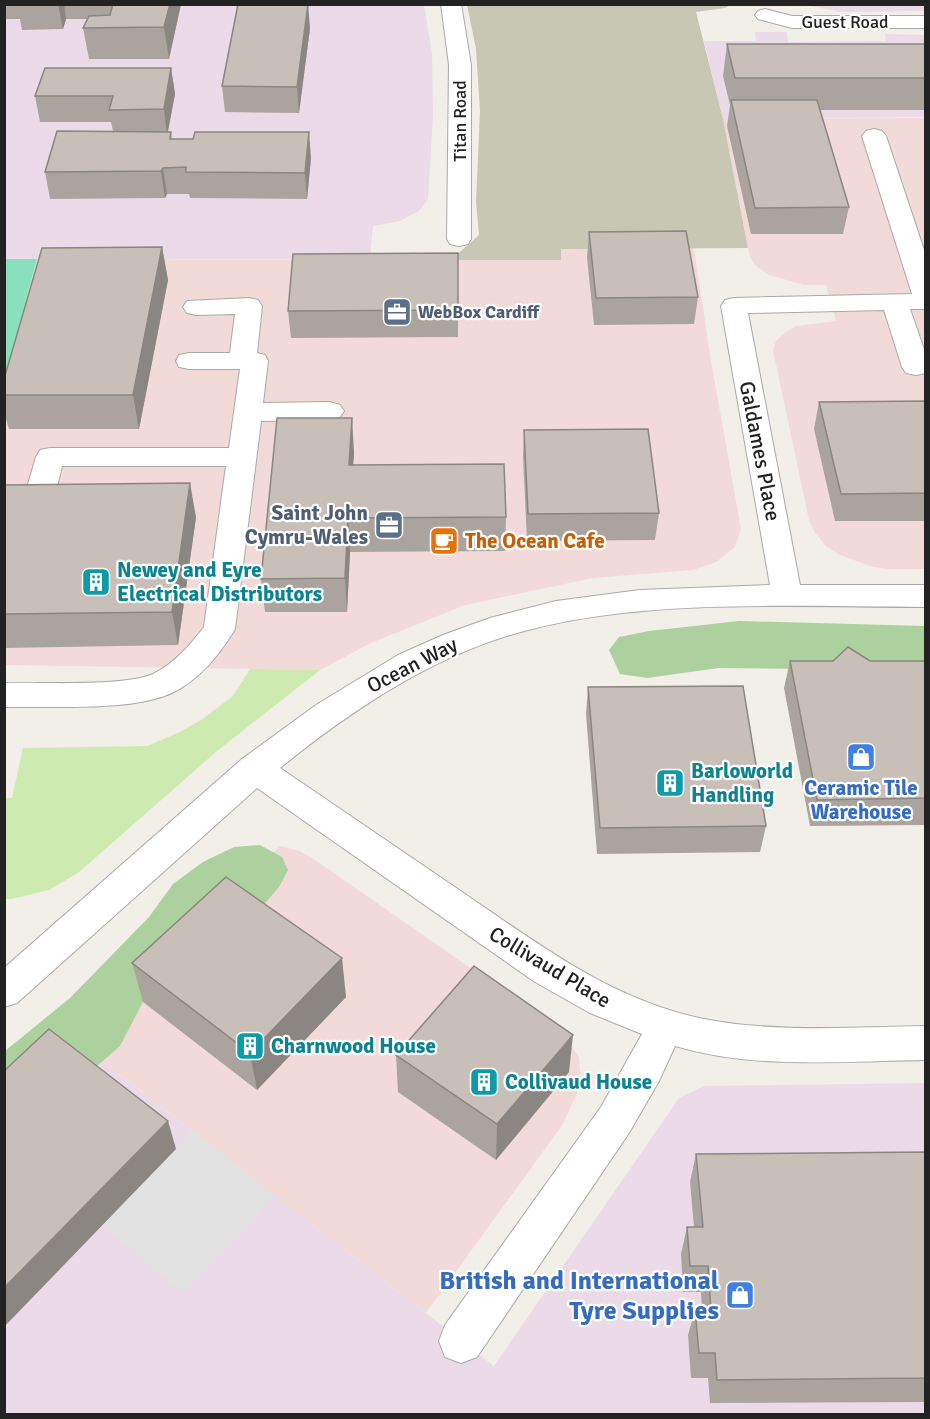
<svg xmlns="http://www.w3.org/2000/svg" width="930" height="1419" viewBox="0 0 930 1419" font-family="Signika,sans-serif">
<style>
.commercial{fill:#f2dad9}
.industrial{fill:#ebdbe8}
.construction{fill:#c7c7b4}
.grass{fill:#cdebb0}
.forest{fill:#add19e}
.pitch{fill:#88e0be}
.parking{fill:#e2e2e2}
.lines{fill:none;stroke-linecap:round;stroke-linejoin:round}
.minor-casing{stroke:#a9a9a9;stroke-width:2}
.minor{fill:#fff;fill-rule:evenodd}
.wall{fill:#aba49e}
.shaded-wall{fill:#8b8681}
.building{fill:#c7bfb8;stroke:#8b8681;stroke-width:1.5}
.labels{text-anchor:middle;stroke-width:4.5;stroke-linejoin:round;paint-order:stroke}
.far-street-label{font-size:18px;fill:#222;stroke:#fff}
.far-service-label{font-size:18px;font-weight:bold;fill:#4e5e75;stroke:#fff;text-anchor:start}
.street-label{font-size:21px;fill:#222;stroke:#fff}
.service-label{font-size:21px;font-weight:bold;fill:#4e5e75;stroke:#fff;text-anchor:end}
.food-label{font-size:21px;font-weight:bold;fill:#c56008;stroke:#fff;text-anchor:start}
.culture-label{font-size:21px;font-weight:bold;fill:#0d838f;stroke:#fff;text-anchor:start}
.shop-label{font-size:21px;font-weight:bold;fill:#366cbe;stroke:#fff}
.near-shop-label{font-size:26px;font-weight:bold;fill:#366cbe;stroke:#fff;text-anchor:end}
</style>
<rect width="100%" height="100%" fill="#f2efe9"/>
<!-- commercial -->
<g class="commercial">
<path d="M925 118V569H889L873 567 840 555 826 546 815 533 809 520 773 350 776 341 785 332 797 326 836 321 826 285H804L769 275 756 266 750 257 723 119Z"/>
<path d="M694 248 711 361 741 529 735 547 716 562 693 570 593 578 465 605 371 643 320 670 5 665V372L37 259 560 260 561 249Z"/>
<path d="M280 846 300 851 318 862 558 1029 579 1057 581 1084 563 1124 426 1313 78 1042Z"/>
</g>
<!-- industrial -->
<g class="industrial">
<path d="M4 5H424L432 53 433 115 428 199 419 211 400 221 373 226 370 259H5Z"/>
<path d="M806 5H925V11L840 12Z"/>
<path d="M755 32H787L788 42 886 41 885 34 925 35V117L723 119 704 41H756Z"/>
<path d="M78 1042 494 1366 679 1098 704 1086 925 1083V1414H5V1112Z"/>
</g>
<!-- construction -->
<path class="construction" d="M467 5H731L725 8 696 12 723 119 748 248 561 249V260H439L460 252 479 235 476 202 480 111 476 49Z"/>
<!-- grass -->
<path class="grass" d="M250 669 320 670 217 751 78 873 49 890 12 899H5V798H12L23 748 147 746 180 732 204 718 233 696Z"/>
<!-- forest -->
<g class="forest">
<path d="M739 621 925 626V682L803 669 719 668 647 678 620 674 609 650 619 637 649 631Z"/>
<path d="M260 845 282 857 288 870 279 887 255 915 143 1002 120 1046 89 1073 5 1113V1051L70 998 149 917 173 884 203 862 234 847Z"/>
</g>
<!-- pitch -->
<path class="pitch" d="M5 259H37L5 377 4 259Z"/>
<!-- parking -->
<path class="parking" d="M193 1131 276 1196 183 1293 103 1225Z"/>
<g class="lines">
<!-- minor casing -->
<g class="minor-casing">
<g id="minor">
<path d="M441 4H461L471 65V239L468 244 459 246 450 244 447 239 449 65Z"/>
<path d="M765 9 792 16H926V28H792L758 19 755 15 758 11Z"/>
<path d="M874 129 882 131 886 136 926 256V309H910L926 355V373L916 375 906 373 902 367 884 310 748 313 800 585H926V607C800 607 649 598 528 630 435 654 353 709 280 768 343 811 405 853 468 896 541 946 614 1001 704 1019 776 1033 852 1027 926 1026V1060C842 1061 756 1070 675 1046L659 1081 629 1133 477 1357 461 1363 445 1357 439 1341 445 1325 601 1107 642 1034 590 1013 535 982 257 788 17 1003 4 1007V968L242 759 316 705 398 655 443 635 490 618 556 601 640 590 770 585 721 306 725 300 734 298 912 294 862 136 866 131Z"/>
<path d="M249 298 258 300 262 306 257 353 265 355 268 361 263 403 330 402 340 405 344 411 340 417 330 420 261 421 235 629C220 654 201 678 174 692 133 712 52 706 4 707V683C40 682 123 687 153 674 174 664 190 645 204 627L226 466H62L56 491 51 498 41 501 31 498 26 491 36 457 40 450 50 448H229L240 369H189L179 367 176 361 179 355 189 353H230L235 314 196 315 187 313 183 307 187 301Z"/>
</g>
</g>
<!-- minor -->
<use href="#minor" class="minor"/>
</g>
<!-- wall -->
<g class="wall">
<path d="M4 4H181L169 59H89L83 28 87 19H66L63 29 22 30 20 19H4Z"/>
<path d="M310 28 299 113 225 112 222 86Z"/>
<path d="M727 44H926V110H820L849 207 843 234H751L727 126 730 105 723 76Z"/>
<path d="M171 68 175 94 168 132H171L172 139 311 158 307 199 190 198 189 194H167L165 198 50 199 45 172 113 131 111 122H40L35 96Z"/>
<path d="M589 232 698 297 694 324 594 325 587 258Z"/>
<path d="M162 247 168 280 139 429H9L4 413V379Z"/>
<path d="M458 253V337L291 338 288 311Z"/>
<path d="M926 401V521H835L814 429 819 402Z"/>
<path d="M524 430 659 513 655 540 527 541 523 457Z"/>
<path d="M354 452 353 465 506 517 505 551 350 552 347 612H265L261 579Z"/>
<path d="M4 485 196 517 178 645 4 648Z"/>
<path d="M790 661H926V825L810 826 784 688Z"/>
<path d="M588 687 766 826 760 852 597 854 586 714Z"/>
<path d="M132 963 346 997 257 1090 143 1002Z"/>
<path d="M396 1055 569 1072 496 1160 398 1092Z"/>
<path d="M926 1152V1402L710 1403 708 1378H691L688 1335 695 1310H702L701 1292H683L681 1254 687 1227H694L690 1182 696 1154Z"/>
</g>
<!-- shaded-wall -->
<g class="shaded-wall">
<path d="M58 4H64L66 19 63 29Z"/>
<path d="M170 4H181L169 59 164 27Z"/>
<path d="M308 4 310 28 299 113 297 87Z"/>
<path d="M171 68 175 94 167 135 164 109Z"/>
<path d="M309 132 311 158 307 199 305 173Z"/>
<path d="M163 168 167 194 165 198 161 171Z"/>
<path d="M162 247 168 280 139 429 133 395Z"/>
<path d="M352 418 354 452 351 499 349 465Z"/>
<path d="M190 483 196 517 178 645 172 612Z"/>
<path d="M348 518 350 552 347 612 345 578Z"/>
<path d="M342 958 346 997 257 1090 250 1053Z"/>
<path d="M573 1035 569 1072 496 1160 497 1124Z"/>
<path d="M168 1121 176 1149 4 1327V1288Z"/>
</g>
<!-- building -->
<g class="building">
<path d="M113 4H170L164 27 83 28 89 16 110 15Z"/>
<path d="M238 4H308L297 87 222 86Z"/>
<path d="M727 44H926V78H735Z"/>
<path d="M45 68H171L164 109 109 110 113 96H35Z"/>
<path d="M731 100H817L849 207 755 208Z"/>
<path d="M57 131 171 132 170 139H193L195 132H309L305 173 186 172V167L163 168 161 171 45 172Z"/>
<path d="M686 231 698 297 596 298 589 232Z"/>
<path d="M162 247 133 395H4V379L42 248Z"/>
<path d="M458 253V310L288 311 293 254Z"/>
<path d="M926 401V493L841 494 819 402Z"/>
<path d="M277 418H352L349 465 504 464 506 517 348 518 345 578 261 579Z"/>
<path d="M648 429 659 513 528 514 524 430Z"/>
<path d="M190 483 172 612 4 614V485Z"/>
<path d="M848 647 870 661H926V798L817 800 790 661H833Z"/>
<path d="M743 686 766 826 600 828 588 687Z"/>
<path d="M226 877 342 958 250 1053 132 963Z"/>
<path d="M474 966 573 1035 497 1124 396 1055Z"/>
<path d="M49 1029 168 1121 4 1288V1071Z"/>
<path d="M926 1152V1378L717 1380 715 1353H699L695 1310 711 1311 708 1266H690L687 1227H703L696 1154Z"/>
</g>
<!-- icons -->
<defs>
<g id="office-square" transform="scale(1.5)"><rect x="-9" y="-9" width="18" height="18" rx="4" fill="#5c6f8a" stroke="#fff"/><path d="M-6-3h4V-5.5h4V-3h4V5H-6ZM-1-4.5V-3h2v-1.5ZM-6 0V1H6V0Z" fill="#fff"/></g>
<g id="cafe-square" transform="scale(1.5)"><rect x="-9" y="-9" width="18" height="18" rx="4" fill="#e8710a" stroke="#fff"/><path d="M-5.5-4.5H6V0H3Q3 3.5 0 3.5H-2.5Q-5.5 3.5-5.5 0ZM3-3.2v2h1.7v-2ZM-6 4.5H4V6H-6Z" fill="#fff"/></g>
<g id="building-square" transform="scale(1.5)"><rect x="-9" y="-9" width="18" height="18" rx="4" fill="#0f9aa8" stroke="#fff"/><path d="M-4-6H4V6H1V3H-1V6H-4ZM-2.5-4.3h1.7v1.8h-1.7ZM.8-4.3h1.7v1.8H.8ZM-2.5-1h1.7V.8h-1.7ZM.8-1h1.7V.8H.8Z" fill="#fff"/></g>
<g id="shop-square" transform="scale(1.5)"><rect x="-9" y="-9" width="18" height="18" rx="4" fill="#3f7fe0" stroke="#fff"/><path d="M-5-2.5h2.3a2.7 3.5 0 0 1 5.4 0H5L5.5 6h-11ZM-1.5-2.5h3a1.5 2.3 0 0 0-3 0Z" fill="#fff"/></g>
</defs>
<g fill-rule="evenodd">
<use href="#office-square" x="397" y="312"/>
<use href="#office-square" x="389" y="525"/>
<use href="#cafe-square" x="444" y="541"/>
<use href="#building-square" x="96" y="582"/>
<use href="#shop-square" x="861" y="757"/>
<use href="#building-square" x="670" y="783"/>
<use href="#building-square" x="250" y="1046"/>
<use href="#building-square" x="484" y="1082"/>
<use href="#shop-square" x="740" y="1295"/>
</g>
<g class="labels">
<!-- far-street labels -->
<g class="far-street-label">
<text x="845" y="28">Guest Road</text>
<text transform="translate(460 121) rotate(-90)" y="6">Titan Road</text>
</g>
<!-- far-service labels -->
<g class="far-service-label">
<text x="418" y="318">WebBox Cardiff</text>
</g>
<!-- street labels -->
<g class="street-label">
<text transform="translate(760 451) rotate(79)" y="7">Galdames Place</text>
<text transform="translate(412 665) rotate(-27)" y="7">Ocean Way</text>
<text transform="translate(550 967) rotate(31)" y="7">Collivaud Place</text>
</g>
<!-- service labels -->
<g class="service-label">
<text x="368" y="520">Saint John<tspan x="368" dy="24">Cymru-Wales</tspan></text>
</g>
<!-- food labels -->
<g class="food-label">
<text x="465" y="548">The Ocean Cafe</text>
</g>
<!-- culture labels -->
<g class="culture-label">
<text x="117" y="577">Newey and Eyre<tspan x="117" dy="24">Electrical Distributors</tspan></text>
<text x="691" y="778">Barloworld<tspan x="691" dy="24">Handling</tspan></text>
<text x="271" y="1053">Charnwood House</text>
<text x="505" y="1089">Collivaud House</text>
</g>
<!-- shop labels -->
<g class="shop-label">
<text x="861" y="795">Ceramic Tile<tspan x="861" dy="24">Warehouse</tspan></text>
</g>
<!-- near-shop labels -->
<g class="near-shop-label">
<text x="719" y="1289">British and International<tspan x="719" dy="30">Tyre Supplies</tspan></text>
</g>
</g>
<!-- border -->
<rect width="930" height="1419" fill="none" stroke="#222222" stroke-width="12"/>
</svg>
